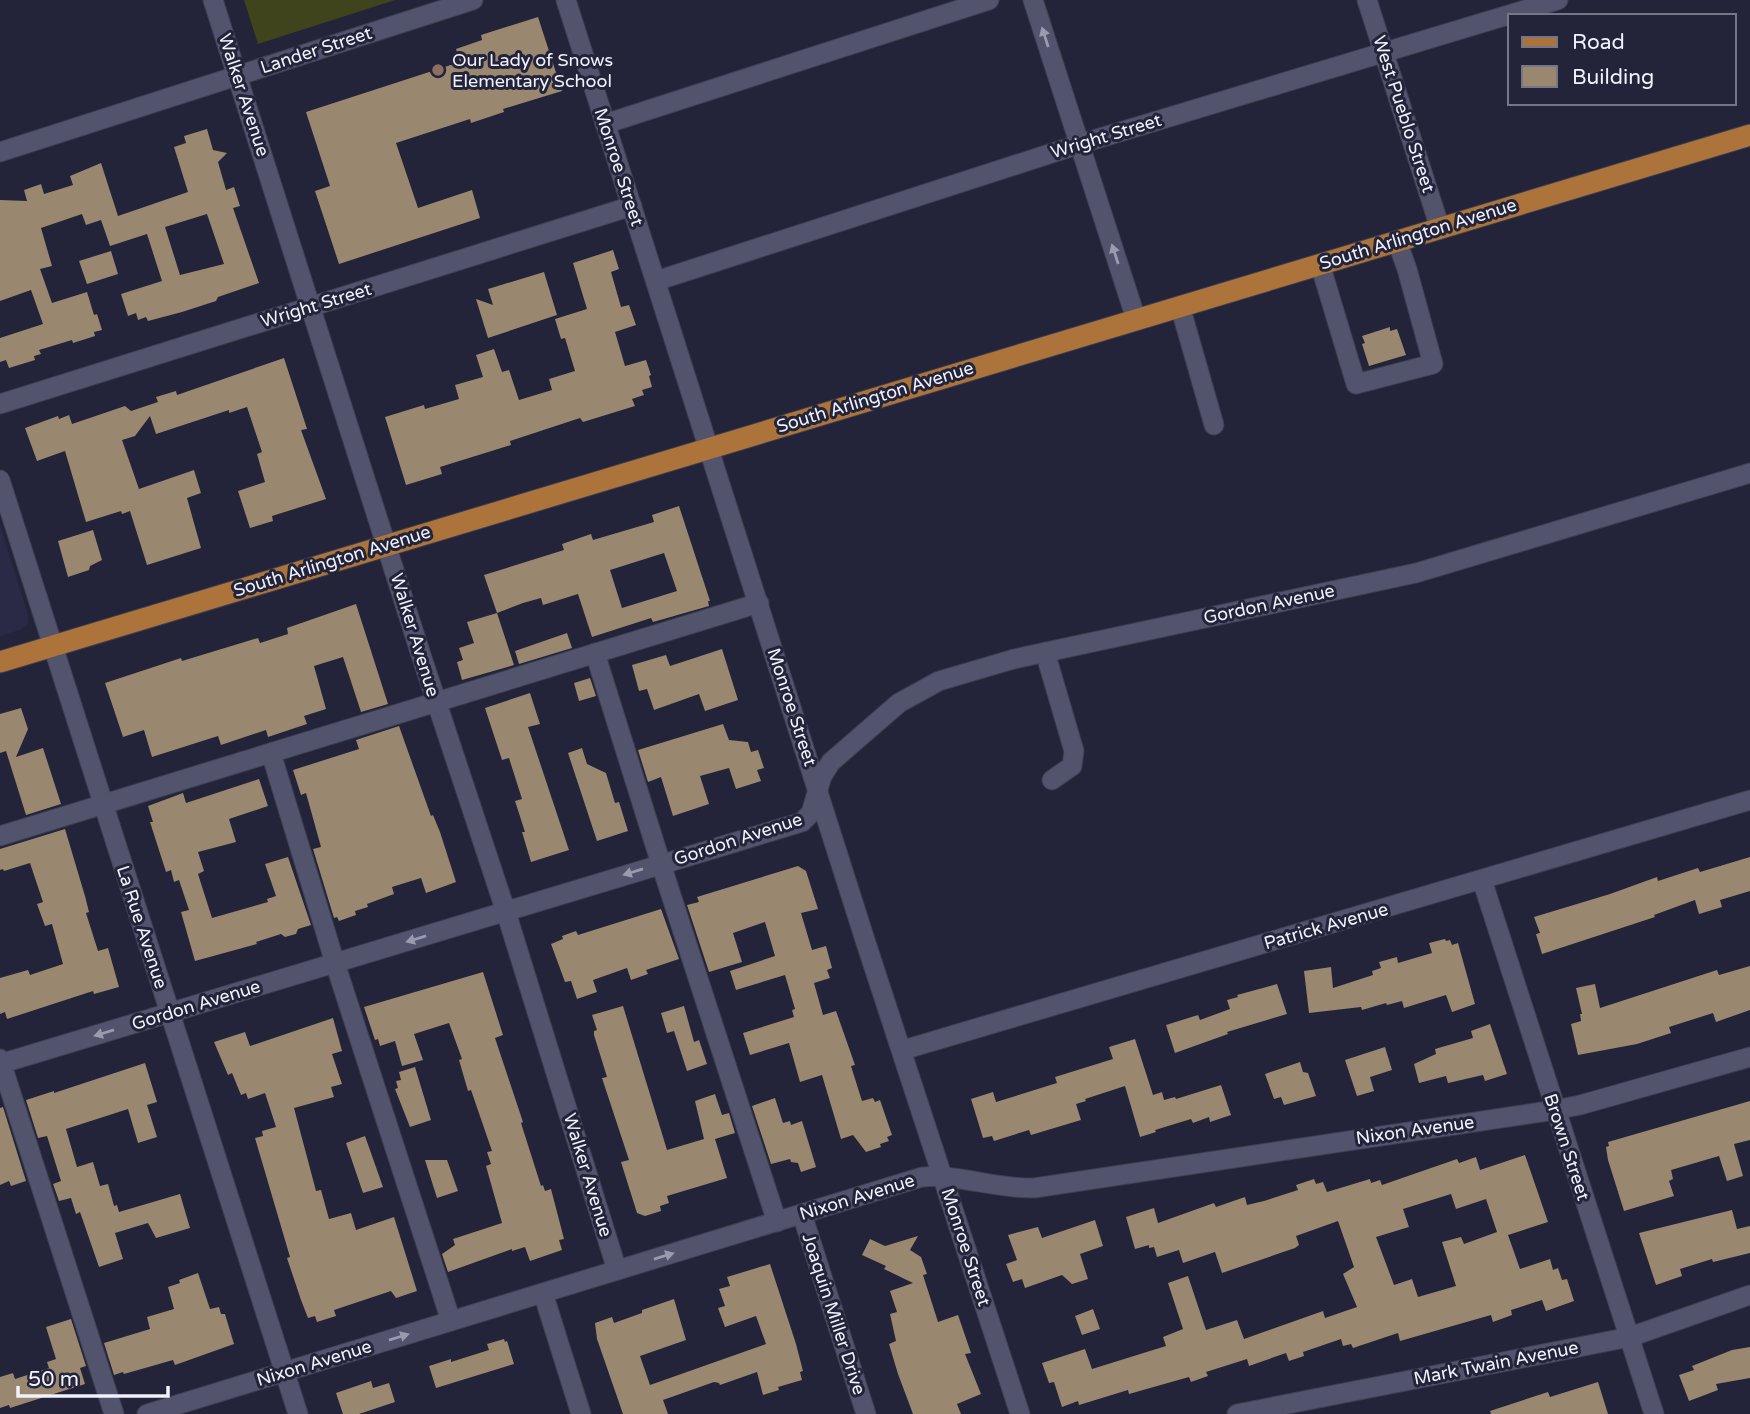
<svg xmlns="http://www.w3.org/2000/svg" width="1750" height="1414" viewBox="0 0 1750 1414" font-family="'Varela Round',sans-serif">
<style>
.built{fill:#2a2946}
.green{fill:#3f441d}
.building{fill:#99886f;fill-rule:evenodd}
.lines{fill:none;stroke-linecap:round;stroke-linejoin:round}
.minor-casing{stroke:#3e3e51;stroke-width:21}
.major-casing{stroke:#3e3e51;stroke-width:23}
.minor{stroke:#52536c;stroke-width:19}
.major{stroke:#ac743a;stroke-width:21}
.oneway{fill:#9a9bae}
.education-dot{fill:#8d6e63;stroke:#232339;stroke-width:2.5}
.labels{text-anchor:middle;stroke-width:6;stroke-linejoin:round;paint-order:stroke}
.street-label{font-size:18px;fill:#f1f2fe;stroke:#232339}
.poi-label{font-size:18px;fill:#f1f2fe;stroke:#232339;text-anchor:start}
</style>
<rect width="100%" height="100%" fill="#232339"/>
<!-- built -->
<path class="built" d="M0 525 28 614V623L20 630 0 636Z"/>
<!-- green -->
<path class="green" d="M244 0H395L258 44Z"/>
<!-- building -->
<g class="building">
<path d="M538 17 562 91 503 109 504 112 471 123 470 119 396 143 418 208 472 190 480 218 339 264 315 191 330 186 306 112 460 62 456 49 482 40 481 35Z"/>
<path d="M207 129 213 150 227 153 218 162 226 190 234 187 240 206 233 208 259 283 218 297 216 301 182 312 148 321 146 317 138 320 136 313 128 316 121 294 162 281 147 234 110 246 101 220 86 225 82 214 41 228 52 266 40 269 52 303 87 292 94 315 97 314 102 330 94 332 95 336 73 343 72 340 39 350 41 354 34 356 35 360 9 368 6 360 0 362V338L43 324 31 290 0 301V200L27 201 24 190 41 184 44 194 73 185 70 176 101 163 118 216 188 192 174 147 186 143 184 136ZM207 214 224 264 180 275 165 227Z"/>
<path d="M613 250 619 269 611 272 621 307 629 305 636 325 615 332 625 366 646 360 651 375 649 376 652 387 642 390 644 395 632 399 635 406 583 422 580 418 510 441 511 445 440 467 442 474 406 485 385 417 424 405 425 409 459 399 455 385 483 377 476 355 494 349 502 372 509 370 519 400 552 390 549 379 575 371 565 338 561 339 555 319 587 309 573 263Z"/>
<path d="M111 251 118 274 87 284 79 261Z"/>
<path d="M544 272 557 315 488 338 476 299 493 305 488 289Z"/>
<path d="M1390 327V331L1397 329 1406 355 1369 366 1362 344 1365 343 1362 336Z"/>
<path d="M284 358 307 429 301 430 326 499 272 516 273 521 250 528 238 491 265 482 257 454 262 452 247 407 229 413V410L156 434 150 416 135 436 122 440 139 489 194 470 201 493 187 498 201 548 147 565 130 511 122 514 121 511 86 522 65 451 37 461 25 428 58 416 59 419 69 415 72 424 125 406 131 411 158 402 156 397 176 391 177 395Z"/>
<path d="M679 506 710 601H708L709 606 653 622 651 618 592 637 578 594 543 605 541 598 523 603 497 613 514 665 462 680 457 662 463 660 459 648 474 643 467 622 497 613 484 575 564 550 562 544 591 534 593 540 654 522 652 515ZM664 553 677 591 622 608 610 570Z"/>
<path d="M93 530 102 560 90 566 89 570 68 577 58 541Z"/>
<path d="M356 604 388 704 361 712 343 657 314 666 326 709 304 716 307 724 268 737 266 730 221 745 218 736 152 757 144 730 123 737 105 683 181 658 182 661 258 638 260 643 288 634 287 628Z"/>
<path d="M567 633 572 648 519 664 515 651Z"/>
<path d="M722 649 738 700 705 711 699 694 654 710 647 689 639 691 632 665 666 655 670 666Z"/>
<path d="M590 678 596 696 579 701 574 683Z"/>
<path d="M530 693 540 724 528 727 569 850 531 862 522 832H525L515 801 522 799 509 758 502 760 485 708Z"/>
<path d="M21 708 28 729 16 757 43 748 61 804 26 815 6 751 0 753V714Z"/>
<path d="M723 724 729 740 748 742 751 752 758 750 764 768 757 770 761 781 736 789 729 768 700 776 709 804 673 816 661 777 648 782 638 750Z"/>
<path d="M399 726 431 816 433 815 440 832 456 882 426 893 421 878 392 887 394 894 367 904 368 907 355 911 356 915 339 921 337 917 334 918 313 849 321 847 306 793 301 795 293 770 359 749 356 740Z"/>
<path d="M582 748 587 764 606 773 615 803 619 802 628 831 597 841 568 753Z"/>
<path d="M259 779 268 806 229 819 236 842 198 852 204 871 198 874 212 918 268 902 267 899 276 896 265 864 288 857 311 925 298 929 296 934 285 937 281 934 256 942 257 944 195 961 181 912 189 910 179 880 174 882 171 870 166 872 150 822H153L148 806 183 793 186 803Z"/>
<path d="M65 829 85 896 89 912 86 913 98 951 108 948 119 987 94 994 93 991 7 1019 5 1012 0 1014V978L28 970 30 975 63 964 52 924 45 926 37 904 43 902 30 863 4 871 3 869 0 870V849Z"/>
<path d="M1750 857V891L1720 900 1722 907 1699 914 1695 900 1654 915 1655 917 1542 954 1536 934 1540 933 1534 917 1610 894 1657 877 1658 881 1698 868 1700 872Z"/>
<path d="M798 866 806 871 818 909 801 913 812 950 826 946 832 968 827 970 830 978 814 983 823 1015 836 1011 855 1065 851 1066 862 1101 873 1098 875 1102 880 1100 892 1135 887 1137 889 1141 880 1144 881 1147 866 1152 853 1135 841 1139 822 1075 800 1082 789 1043 750 1055 743 1033 794 1017 792 1010 795 1009 785 975 736 990 730 971 775 956 765 922 733 933 742 962 709 972 687 905 699 902 697 897Z"/>
<path d="M661 909 679 959 646 970 648 974 631 980 627 968 593 980 597 992 577 999 571 981 565 982 551 944 563 939 562 936 576 931 578 935Z"/>
<path d="M1445 939 1446 941 1450 940 1452 945 1458 943 1475 1004 1452 1012 1446 995 1404 1008 1402 1001 1387 1005 1386 1003 1362 1010 1361 1007 1309 1013 1304 971 1331 967 1333 988 1373 975 1372 971 1381 968 1379 962 1397 957 1398 963 1432 953 1429 943Z"/>
<path d="M1750 966V1010L1716 1022 1713 1013 1669 1027 1671 1033 1637 1044 1578 1055 1571 1024 1581 1021 1580 1014H1582L1576 988 1595 984 1600 1008 1717 970 1719 975Z"/>
<path d="M483 972 503 1035 495 1038 523 1122 521 1123 541 1186 543 1185 545 1191 551 1189 564 1239 559 1240 562 1250 530 1261 525 1247 512 1251V1249L448 1272 442 1254 455 1245 453 1239 502 1223 486 1166 491 1164 487 1152 492 1151 471 1090 468 1091 459 1060 462 1059 449 1023 414 1034 423 1060 402 1066 395 1041 380 1046 378 1039 375 1040 364 1007Z"/>
<path d="M1277 984 1287 1014 1227 1032 1228 1034 1175 1053 1166 1025 1198 1015 1200 1020 1230 1009 1227 1000 1238 997 1237 995Z"/>
<path d="M623 1006 667 1150 704 1139 695 1101 715 1094 722 1115 729 1113 735 1133 715 1139 727 1178 667 1196 669 1203 660 1206 661 1211 645 1216 637 1213 621 1162 629 1160 602 1078 607 1077 594 1035V1031L597 1030 592 1015Z"/>
<path d="M684 1006 694 1042 699 1040 707 1064 687 1071 674 1031 667 1033 661 1013Z"/>
<path d="M333 1018 342 1051 332 1054 342 1084 331 1087 334 1097 294 1108 316 1191 321 1190 329 1219 351 1213 356 1230 394 1217 417 1291 396 1298 391 1291 334 1310 336 1316 317 1322 315 1316 308 1318 301 1300 287 1258 290 1257 255 1138 263 1136 262 1131 276 1127 265 1093 248 1099 246 1093 241 1095 232 1073 228 1075 214 1042 245 1032 250 1046Z"/>
<path d="M1490 1024 1507 1074 1485 1081 1483 1075 1448 1083 1446 1076 1419 1083 1414 1064 1436 1054 1435 1049 1473 1038 1471 1031Z"/>
<path d="M1135 1039 1153 1095 1162 1092 1164 1100 1175 1097 1176 1099 1221 1085 1231 1115 1210 1122 1209 1117 1193 1123 1191 1119 1155 1130 1156 1132 1140 1137 1125 1086 1085 1099 1086 1101 1076 1104 1081 1120 1031 1135 1029 1130 994 1141 992 1136 983 1138 971 1099 993 1092 996 1102 1057 1083 1055 1077 1113 1059 1109 1047Z"/>
<path d="M1385 1047 1392 1070 1370 1077 1374 1091 1357 1096 1345 1060Z"/>
<path d="M1300 1062 1303 1072 1308 1073 1316 1096 1284 1105 1281 1097 1274 1099 1265 1074Z"/>
<path d="M145 1063 157 1102 147 1105 157 1137 138 1143 128 1109 66 1129 77 1167 93 1162 100 1186 108 1184 114 1206 117 1205 119 1212 180 1194 190 1228 156 1238 148 1223 115 1233 123 1259 99 1267 80 1212 76 1214 71 1198 59 1201 53 1184 61 1181 47 1136 38 1138 26 1100 54 1091V1093Z"/>
<path d="M415 1067 431 1120 410 1127 395 1089 398 1088 396 1081 401 1080 399 1072Z"/>
<path d="M775 1098 783 1123 790 1121 791 1125 802 1121 816 1167 801 1172 798 1163 791 1162 790 1159 771 1164 752 1106Z"/>
<path d="M1750 1101V1140L1734 1144 1743 1176 1727 1181 1719 1156 1671 1170 1673 1179 1669 1181 1674 1196 1624 1211 1608 1160 1606 1147 1609 1146 1608 1142Z"/>
<path d="M3 1107 26 1181 11 1186 9 1181 0 1185V1108Z"/>
<path d="M365 1136 383 1187 363 1193 346 1143Z"/>
<path d="M1525 1155 1548 1222 1508 1235 1520 1269 1550 1259 1553 1270 1558 1268 1562 1280 1567 1279 1574 1301 1546 1311 1542 1300 1511 1310 1512 1315 1493 1322 1491 1315 1400 1341 1398 1333 1353 1348 1351 1344 1343 1346 1341 1339 1303 1352 1304 1356 1289 1361 1286 1353 1249 1366 1247 1359 1206 1372 1208 1376 1191 1382 1189 1377 1129 1394 1128 1390 1079 1405 1078 1401 1062 1407 1054 1382 1049 1383 1042 1363 1085 1349 1092 1369 1166 1346 1163 1337 1183 1329 1168 1283 1188 1276 1206 1330 1237 1320 1244 1339 1323 1311 1325 1318 1357 1307 1343 1274 1354 1267 1338 1221 1296 1236 1299 1245 1295 1248 1222 1273 1215 1252 1183 1263 1179 1250 1157 1257 1154 1247 1149 1248V1245L1135 1249 1126 1217 1154 1208 1158 1223 1214 1203 1216 1207 1245 1197 1247 1205 1264 1201 1298 1190 1296 1185 1314 1179 1316 1184 1323 1182 1327 1192 1370 1179 1371 1183 1380 1180 1382 1185 1457 1159 1459 1163 1476 1157 1480 1170ZM1451 1194 1456 1209 1486 1199 1497 1232 1464 1244 1461 1237 1442 1242 1456 1286 1418 1297 1412 1279 1394 1285 1376 1237 1409 1227 1403 1209Z"/>
<path d="M425 1160H447L458 1191 437 1198Z"/>
<path d="M1732 1210 1737 1229 1750 1226V1253L1713 1262 1712 1259 1680 1269 1682 1276 1656 1285 1639 1233Z"/>
<path d="M1095 1220 1103 1246 1080 1254 1088 1279 1072 1284 1062 1275 1025 1288 1022 1279 1013 1282 1006 1264 1017 1260 1008 1235 1038 1227 1042 1238Z"/>
<path d="M918 1236 910 1250 921 1257 927 1274 923 1275 938 1322 958 1315 971 1353 965 1354 981 1394 957 1404 961 1414H913L898 1374 889 1344 896 1341 890 1314 897 1312 890 1291 913 1283 884 1269 886 1266 862 1255 870 1239 885 1246Z"/>
<path d="M770 1264 796 1344 803 1371 800 1372 802 1380 778 1387 779 1390 763 1395 757 1372 720 1385 719 1383 714 1382 663 1400 668 1414H623L597 1339 595 1323 612 1317 614 1323 642 1313V1310L674 1299 686 1340 640 1356 650 1385 766 1344 756 1316 725 1327 718 1308 725 1306 719 1289 730 1286 727 1277Z"/>
<path d="M198 1273 210 1309 219 1307 221 1314H225L234 1344 175 1365 173 1360 124 1374 123 1372 114 1375 104 1343 150 1329 147 1317 174 1309 168 1287 180 1283 179 1280Z"/>
<path d="M1093 1309 1100 1329 1082 1335 1075 1316Z"/>
<path d="M71 1319 86 1366 80 1368 85 1384 10 1408 9 1405 0 1408V1377L13 1373 15 1379 49 1368 47 1362 56 1359 46 1327Z"/>
<path d="M504 1339 505 1342 507 1341 514 1364 436 1388 429 1366 451 1359V1362L489 1350 487 1344Z"/>
<path d="M1750 1347V1378L1716 1384 1718 1390 1689 1401 1679 1375 1694 1370 1692 1366 1732 1350Z"/>
<path d="M371 1381 373 1388 389 1383 395 1402 359 1414H343L336 1393Z"/>
<path d="M1598 1382 1608 1414H1491L1490 1411 1548 1392 1550 1397Z"/>
</g>
<g class="lines">
<!-- minor casing -->
<g class="minor-casing">
<g id="minor">
<path d="M213 0 421 655 506 912 617 1270"/>
<path d="M566 0 866 943 1020 1414"/>
<path d="M1033 0 1136 319"/>
<path d="M1367 0 1440 228"/>
<path d="M605 124 989 0"/>
<path d="M0 152 473 0"/>
<path d="M1320 264 1356 384 1433 364 1407 269 1397 241"/>
<path d="M656 281 1080 144 1558 0"/>
<path d="M1180 306 1214 425"/>
<path d="M0 404 632 206"/>
<path d="M0 480 298 1414"/>
<path d="M1045 652 1074 751 1072 766 1052 780"/>
<path d="M595 653 661 864 777 1222"/>
<path d="M271 753 335 963 451 1321"/>
<path d="M0 836 759 603"/>
<path d="M1482 880 1654 1414"/>
<path d="M903 1050 1750 800"/>
<path d="M0 1059 114 1414"/>
<path d="M0 1064 802 822 811 813 822 776 831 762 899 703 939 681 1014 659 1416 573 1750 473"/>
<path d="M802 1214 866 1414"/>
<path d="M543 1293 581 1414"/>
<path d="M147 1414 922 1177C959 1174 996 1189 1034 1188L1555 1110 1580 1105 1750 1057"/>
<path d="M1237 1414 1630 1337 1750 1295"/>
</g>
</g>
<!-- major casing -->
<g class="major-casing">
<path id="major" d="M0 662 1750 135"/>
</g>
<!-- minor -->
<use href="#minor" class="minor"/>
<!-- major -->
<use href="#major" class="major"/>
</g>
<!-- one-way arrows -->
<defs><path id="oneway-solid" d="M-6-.8H1V-3.2L6.5 0L1 3.2V.8H-6Z" transform="scale(1.75)"/></defs>
<g class="oneway">
<use href="#oneway-solid" transform="translate(1045 37) rotate(-108)"/>
<use href="#oneway-solid" transform="translate(1115 254) rotate(-108)"/>
<use href="#oneway-solid" transform="translate(633 872) rotate(163)"/>
<use href="#oneway-solid" transform="translate(416 939) rotate(163)"/>
<use href="#oneway-solid" transform="translate(104 1033) rotate(163)"/>
<use href="#oneway-solid" transform="translate(664 1256) rotate(-17)"/>
<use href="#oneway-solid" transform="translate(399 1337) rotate(-17)"/>
</g>
<!-- markers -->
<circle class="education-dot" cx="438" cy="70" r="7"/>
<g class="labels">
<!-- street labels -->
<g class="street-label">
<text transform="translate(316 50) rotate(-18)" y="6">Lander Street</text>
<text transform="translate(244 95) rotate(72)" y="6">Walker Avenue</text>
<text transform="translate(1404 114) rotate(72)" y="6">West Pueblo Street</text>
<text transform="translate(1106 136) rotate(-17)" y="6">Wright Street</text>
<text transform="translate(619 167) rotate(72)" y="6">Monroe Street</text>
<text transform="translate(1418 234) rotate(-17)" y="6">South Arlington Avenue</text>
<text transform="translate(316 305) rotate(-17)" y="6">Wright Street</text>
<text transform="translate(875 397) rotate(-17)" y="6">South Arlington Avenue</text>
<text transform="translate(332 561) rotate(-17)" y="6">South Arlington Avenue</text>
<text transform="translate(1269 604) rotate(-12)" y="6">Gordon Avenue</text>
<text transform="translate(415 635) rotate(73)" y="6">Walker Avenue</text>
<text transform="translate(792 707) rotate(72)" y="6">Monroe Street</text>
<text transform="translate(738 839) rotate(-18)" y="6">Gordon Avenue</text>
<text transform="translate(1326 926) rotate(-16)" y="6">Patrick Avenue</text>
<text transform="translate(142 927) rotate(72)" y="6">La Rue Avenue</text>
<text transform="translate(196 1005) rotate(-17)" y="6">Gordon Avenue</text>
<text transform="translate(1415 1130) rotate(-8)" y="6">Nixon Avenue</text>
<text transform="translate(1567 1147) rotate(72)" y="6">Brown Street</text>
<text transform="translate(588 1175) rotate(73)" y="6">Walker Avenue</text>
<text transform="translate(857 1197) rotate(-17)" y="6">Nixon Avenue</text>
<text transform="translate(966 1247) rotate(72)" y="6">Monroe Street</text>
<text transform="translate(834 1314) rotate(72)" y="6">Joaquin Miller Drive</text>
<text transform="translate(314 1363) rotate(-17)" y="6">Nixon Avenue</text>
<text transform="translate(1496 1363) rotate(-11)" y="6">Mark Twain Avenue</text>
</g>
<!-- poi labels -->
<g class="poi-label">
<text x="452" y="66">Our Lady of Snows<tspan x="452" dy="21">Elementary School</tspan></text>
</g>
</g>
<!-- legend -->
<rect x="1508" y="14" width="228" height="91" fill="#232339" stroke="#757688" stroke-width="2"/>
<rect x="1522" y="37" width="35" height="10" fill="#ac743a" stroke="#757688" stroke-width="2"/>
<text x="1572" y="49" font-size="21" fill="#f1f2fe">Road</text>
<rect x="1522" y="66" width="35" height="21" fill="#99886f" stroke="#757688" stroke-width="2"/>
<text x="1572" y="84" font-size="21" fill="#f1f2fe">Building</text>
<!-- scale -->
<path d="M18 1386v10h150v-10" fill="none" stroke="#f1f2fe" stroke-width="3.5"/>
<text x="28" y="1386" font-size="21" fill="#f1f2fe" stroke="#232339" stroke-width="5" paint-order="stroke">50 m</text>
</svg>
